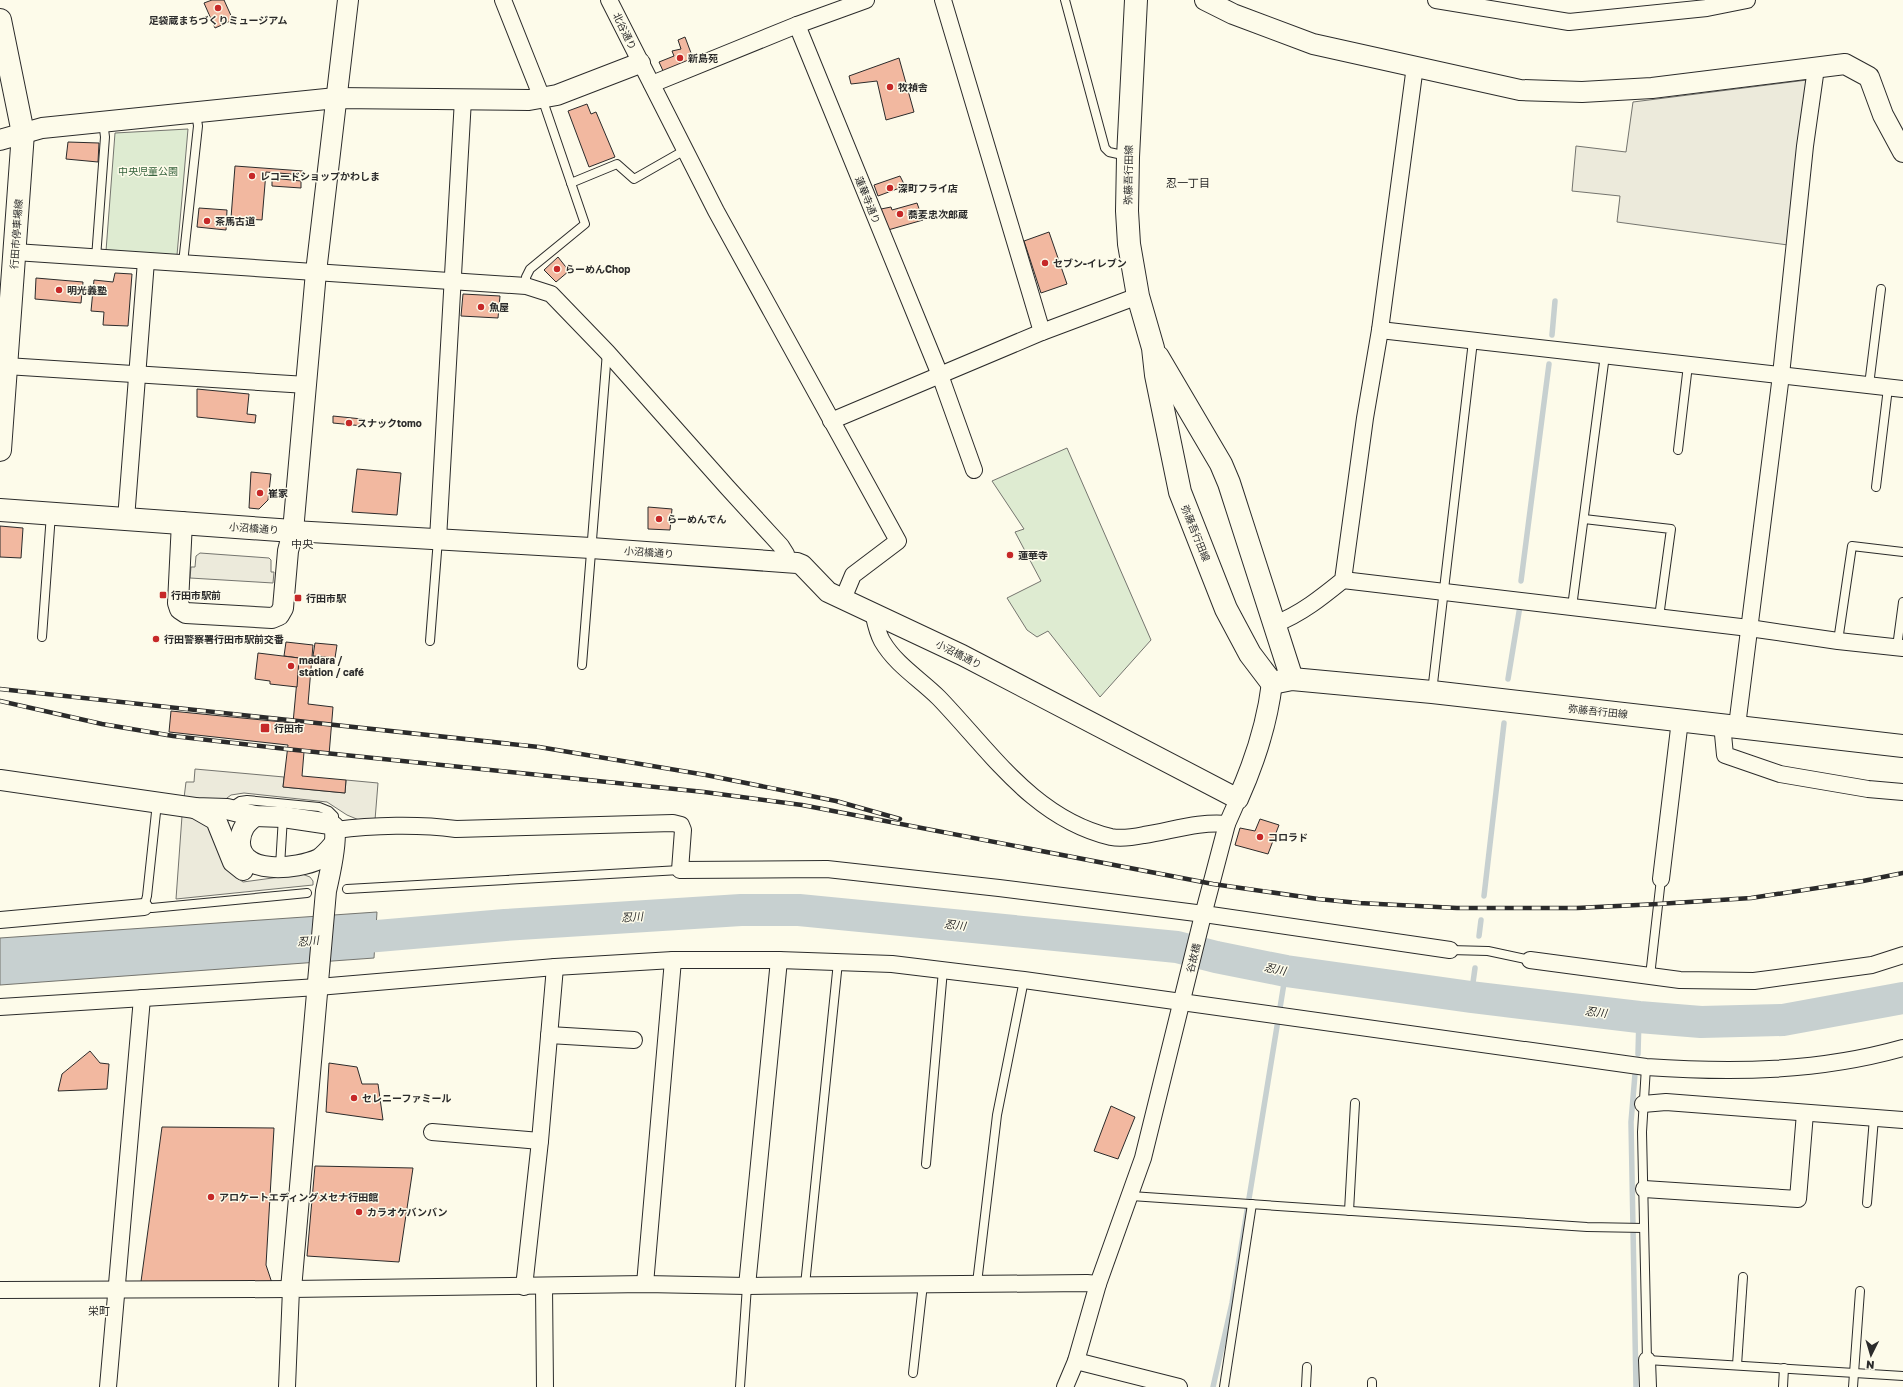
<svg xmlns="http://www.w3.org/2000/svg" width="1903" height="1387" viewBox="0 0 1903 1387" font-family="'Golos Text','Noto Sans JP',sans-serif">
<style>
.green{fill:#deebd1;stroke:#74746e}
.parking{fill:#eceadb;stroke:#74746e}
.water{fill:#c7d0d0;stroke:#74746e}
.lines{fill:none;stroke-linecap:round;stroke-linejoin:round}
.stream{stroke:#c7d0d0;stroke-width:5.5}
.river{stroke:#c7d0d0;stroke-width:32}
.building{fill:#f2b8a0;stroke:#2b2b2b}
.service-casing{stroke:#2b2b2b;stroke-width:10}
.minor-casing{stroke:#2b2b2b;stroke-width:18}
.tertiary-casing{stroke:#2b2b2b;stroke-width:22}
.secondary-casing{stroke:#2b2b2b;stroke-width:24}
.service{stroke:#fdfbea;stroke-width:8}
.minor{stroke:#fdfbea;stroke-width:16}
.tertiary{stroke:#fdfbea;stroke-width:20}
.secondary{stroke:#fdfbea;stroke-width:22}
.rail-casing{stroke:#2b2b2b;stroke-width:4.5}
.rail{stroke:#fdfbea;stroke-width:3;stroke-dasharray:9;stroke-linecap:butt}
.poi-dot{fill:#c62828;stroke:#fdfbea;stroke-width:1.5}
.labels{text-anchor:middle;stroke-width:3;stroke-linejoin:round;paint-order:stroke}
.poi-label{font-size:10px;font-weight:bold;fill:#2b2b2b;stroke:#fdfbea;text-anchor:start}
.street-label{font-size:10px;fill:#2b2b2b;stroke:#fdfbea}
.park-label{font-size:10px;fill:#34623c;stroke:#fdfbea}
.neighbourhood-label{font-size:11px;fill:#2b2b2b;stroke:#fdfbea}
.water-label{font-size:11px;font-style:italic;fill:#2b2b2b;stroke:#fdfbea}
</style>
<rect width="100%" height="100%" fill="#fdfbea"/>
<!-- green -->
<g class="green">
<path d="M188 129 177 255 106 251 115 133Z"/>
<path d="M1067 448 1151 640 1100 697 1048 631 1037 637 1027 630 1007 598 1041 581 1015 532 1024 529 992 481Z"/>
</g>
<!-- parking -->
<g class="parking">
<path d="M1807 80 1788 245 1617 222 1620 196 1572 191 1576 146 1626 152 1633 102Z"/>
<path d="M200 553 269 558 271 560V572H274L273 583 190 578 191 567H195L196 556Z"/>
<path d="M195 769 284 777 283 787 345 793 346 780 378 783 375 820H359L347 815 327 802 244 793 231 795 223 801 184 798 186 782H194Z"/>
<path d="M182 816 205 819 223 860 232 874 243 882 302 874 310 877 313 881V885L176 899Z"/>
</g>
<!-- water -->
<path class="water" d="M377 912 374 958 0 985V938Z"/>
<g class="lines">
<!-- stream -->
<g class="stream">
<path d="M1552 335 1555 301"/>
<path d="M1521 581 1549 364"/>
<path d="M1508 679 1520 606"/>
<path d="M1484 896 1504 723"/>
<path d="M1479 936 1481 920"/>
<path d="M1471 997 1475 968"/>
<path d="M1638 1054 1639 1017"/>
<path d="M1635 1074 1631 1122 1636 1387"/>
<path d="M1213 1387 1232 1303 1286 971"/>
</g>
<!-- river -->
<path class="river" d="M331 940 505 925 741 910H799L1177 947 1216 957 1286 971 1471 997 1639 1017 1701 1022 1783 1020 1903 998"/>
</g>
<!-- building -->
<g class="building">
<path d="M212 0H224L233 20 215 28 204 3Z"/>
<path d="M685 37 694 61 664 73 659 62 674 56 672 51 681 49 678 40Z"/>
<path d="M899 58 914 112 886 120 877 81 851 84 849 76Z"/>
<path d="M587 104 591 114 596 112 615 157 589 167 568 111Z"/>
<path d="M68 142 99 143 98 162 66 159Z"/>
<path d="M235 166 303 171 302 175 266 172 262 220 231 218Z"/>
<path d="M900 176 905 186 878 196 874 185Z"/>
<path d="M272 178 301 181V188L272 186Z"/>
<path d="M917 203 923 220 888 230 881 209 891 207 892 210Z"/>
<path d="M199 208 227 210 226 230 197 227Z"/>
<path d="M1049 232 1067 284 1041 293 1024 241Z"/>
<path d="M558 257 569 271 556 282 544 270Z"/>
<path d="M115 273 132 274 128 326 103 325 104 312 91 311 94 280 113 282Z"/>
<path d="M36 278 83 282 81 303 35 299Z"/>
<path d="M463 294 500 296 498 318 461 316Z"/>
<path d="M197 389 249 394 247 414 256 415 255 423 197 417Z"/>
<path d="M333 416 362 419 363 426 333 423Z"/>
<path d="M357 469 401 473 397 515 352 512Z"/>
<path d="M251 472 271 474 268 500 259 509 249 508Z"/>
<path d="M648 507 672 509 670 530 648 529Z"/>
<path d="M0 526 23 528 21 558 0 557Z"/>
<path d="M286 642 313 645 308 704 333 707 329 755 304 752 302 776 346 780 345 793 283 787 288 745 169 732 171 711 293 723 299 658 284 656Z"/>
<path d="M315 643 337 645 335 658 313 656Z"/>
<path d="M258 653 299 658 297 687 270 684V681L255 679Z"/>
<path d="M1260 819 1279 825 1268 854 1235 845 1240 828 1255 831Z"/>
<path d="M90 1051 100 1063 109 1064 107 1089 58 1091 62 1074Z"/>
<path d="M329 1063 357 1067 362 1084H378L383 1120 326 1112Z"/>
<path d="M1111 1106 1135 1117 1118 1159 1094 1151Z"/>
<path d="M162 1127 274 1128 266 1265 274 1289H140Z"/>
<path d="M315 1166 413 1168 399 1262 307 1256Z"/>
</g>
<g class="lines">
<!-- service casing -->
<g class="service-casing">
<g id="service">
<path d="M1065 0 1105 148 1109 152 1127 156"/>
<path d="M571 183 617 164 634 179 685 150"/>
<path d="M96 258 105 137 103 121"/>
<path d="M183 263 198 126 196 113"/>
<path d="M526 286V277L530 269 585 224 542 98"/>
<path d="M1869 385 1881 289"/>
<path d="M1678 450 1688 365"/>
<path d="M1876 487 1888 388"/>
<path d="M1584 519 1671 529 1659 617"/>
<path d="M1572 607 1605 355"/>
<path d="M42 637 51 514"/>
<path d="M430 641 438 539"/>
<path d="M1838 641 1852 546 1903 552"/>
<path d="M1897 647 1903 602"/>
<path d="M582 665 607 352"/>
<path d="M1432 692 1473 341"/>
<path d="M157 803 147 896 144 907 152 908 307 893"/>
<path d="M231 807 240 801 247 800 319 807 329 811 334 816V824"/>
<path d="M280 866 283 817"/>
<path d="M347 889 680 870"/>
<path d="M1450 950 1488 951 1530 960"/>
<path d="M1650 976 1661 879"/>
<path d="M1646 1067 1642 1132 1647 1360 1903 1376"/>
<path d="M926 1164 943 970"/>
<path d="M1131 1196 1587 1227 1644 1228"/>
<path d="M1867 1203 1874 1118"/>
<path d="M1349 1211 1355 1103"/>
<path d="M977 1283 997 1115 1024 980"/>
<path d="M805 1285 838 962"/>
<path d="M1737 1365 1743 1277"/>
<path d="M913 1373 923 1284"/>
<path d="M740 1387 747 1286"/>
<path d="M1224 1387 1252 1204"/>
<path d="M1306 1387 1307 1367"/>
<path d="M1372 1387V1382"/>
<path d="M1783 1387 1784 1368"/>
<path d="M1853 1387 1860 1291"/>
</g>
</g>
<!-- minor casing -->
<g class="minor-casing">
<g id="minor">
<path d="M503 0 542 98"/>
<path d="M609 0 716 211 898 541 853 575 843 599"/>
<path d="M943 0 1042 332"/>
<path d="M1436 0 1569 22 1707 8 1747 0"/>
<path d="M797 25 940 375 974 470"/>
<path d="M652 84 797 25 866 0"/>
<path d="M15 252 526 286 551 294 607 352 727 487 781 546 786 554 787 562"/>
<path d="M1380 330 1903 389"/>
<path d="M6 366 307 385"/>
<path d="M831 421 1042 332 1138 296"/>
<path d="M126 519 146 261"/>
<path d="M438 539 463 99"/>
<path d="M1343 580 1749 628 1838 641 1903 648"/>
<path d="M873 612C875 621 877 632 882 641 896 665 920 679 939 698 990 751 1034 819 1111 837 1121 839 1134 837 1144 835 1171 831 1200 821 1227 824"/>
<path d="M1275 624C1301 614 1322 597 1343 580L1365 418 1380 330 1415 66"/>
<path d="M1722 724 1725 755 1780 774 1868 789 1903 792"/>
<path d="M1737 726 1781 375 1805 146 1816 68"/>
<path d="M336 830C372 825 420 824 456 829L673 823 681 825 683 830 680 870 827 869 999 888 1204 914 1450 950"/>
<path d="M1661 879 1680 720"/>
<path d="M0 920 144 907"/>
<path d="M1530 960 1680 980 1754 981 1872 965 1903 955"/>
<path d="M0 1007 318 987 555 967 673 960H779L892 964 1024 980 1646 1067C1733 1073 1818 1072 1903 1048"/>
<path d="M549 1035 634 1040"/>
<path d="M1643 1104 1666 1102 1903 1120"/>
<path d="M432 1132 540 1141"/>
<path d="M1644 1189 1798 1199 1805 1113"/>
<path d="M645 1284 673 960"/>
<path d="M544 1286 545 1387"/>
<path d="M747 1286 779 960"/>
<path d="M524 1287 540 1141 555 967"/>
<path d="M0 1290 291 1289"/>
<path d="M1647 1360 1648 1387"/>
<path d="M1076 1361 1179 1387"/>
<path d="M108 1387 142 998"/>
<path d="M287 1387 291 1289 645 1284 747 1286 1087 1283 1098 1284"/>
<path d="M1065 1387 1076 1361 1098 1284 1143 1158 1202 919 1227 824 1238 799"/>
</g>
</g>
<!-- tertiary casing -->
<g class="tertiary-casing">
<g id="tertiary">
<path d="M1205 0 1233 14 1313 44 1520 90 1582 92 1652 88 1845 64 1869 77 1883 115 1903 152"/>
<path d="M0 140 42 128 336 98 529 100 557 95 640 63"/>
<path d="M182 522 178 603 180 609 186 613 272 618 279 615 283 608 288 551 293 531 316 272 348 0"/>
<path d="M293 531 591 548 797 563 802 565 828 592 962 655 1238 799C1255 761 1267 725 1272 683"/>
<path d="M0 780 195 808 227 809 255 816 283 817 330 824 334 827C338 838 329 878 326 891L291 1289"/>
<path d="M195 808 216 820 233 862 243 870"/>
<path d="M255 816C246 823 241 829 240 841 238 876 298 869 319 859 325 855 329 850 334 844"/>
</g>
</g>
<!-- secondary casing -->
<g class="secondary-casing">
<g id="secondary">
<path d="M1136 0 1128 157 1127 211 1129 244 1138 296 1153 348 1156 375 1180 492 1226 609 1250 654 1272 683 1292 679 1432 692 1903 746"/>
<path d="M0 20 23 133 0 450"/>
<path d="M1158 357 1221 464 1229 483 1292 679"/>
<path d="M0 510 293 531"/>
</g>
</g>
<!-- service -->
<use href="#service" class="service"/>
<!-- minor -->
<use href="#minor" class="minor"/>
<!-- tertiary -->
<use href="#tertiary" class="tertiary"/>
<!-- secondary -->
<use href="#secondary" class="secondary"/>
<!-- rail casing -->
<g class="rail-casing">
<g id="rail">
<path d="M0 689 539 747 706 775 836 801 900 819"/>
<path d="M0 701 102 724 173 736 286 749 704 792 802 805 1213 884 1318 899 1359 903 1457 908H1577L1658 904 1751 898 1863 881 1903 873"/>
</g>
</g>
<!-- rail -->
<use href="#rail" class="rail"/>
</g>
<!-- markers -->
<g class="poi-dot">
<circle cx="218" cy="8" r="4"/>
<circle cx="680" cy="58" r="4"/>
<circle cx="890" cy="87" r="4"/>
<circle cx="252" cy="176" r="4"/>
<circle cx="890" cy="188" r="4"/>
<circle cx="900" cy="214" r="4"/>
<circle cx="207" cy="221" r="4"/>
<circle cx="1045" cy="263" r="4"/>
<circle cx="557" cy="269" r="4"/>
<circle cx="59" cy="290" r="4"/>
<circle cx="481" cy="307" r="4"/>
<circle cx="349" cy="423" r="4"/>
<circle cx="260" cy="493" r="4"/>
<circle cx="659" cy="519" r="4"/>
<circle cx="1010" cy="555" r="4"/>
<rect x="159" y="591" width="8" height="8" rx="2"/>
<rect x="294" y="594" width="8" height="8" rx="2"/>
<circle cx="156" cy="639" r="4"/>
<circle cx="291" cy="666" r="4"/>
<rect x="260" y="723" width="10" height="10" rx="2"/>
<circle cx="1260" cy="837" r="4"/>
<circle cx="354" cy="1098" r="4"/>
<circle cx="211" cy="1197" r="4"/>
<circle cx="359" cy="1212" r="4"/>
</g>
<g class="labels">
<!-- poi labels -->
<g class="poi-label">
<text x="218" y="24" text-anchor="middle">足袋蔵まちづくりミュージアム</text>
<text x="688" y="62">新島苑</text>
<text x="898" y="91">牧禎舎</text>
<text x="260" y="180">レコードショップかわしま</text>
<text x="898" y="192">深町フライ店</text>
<text x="908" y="218">蕎麦忠次郎蔵</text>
<text x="215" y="225">茶馬古道</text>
<text x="1053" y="267">セブン-イレブン</text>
<text x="565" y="273">らーめんChop</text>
<text x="67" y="294">明光義塾</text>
<text x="489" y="311">魚屋</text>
<text x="357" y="427">スナックtomo</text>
<text x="268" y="497">崔家</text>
<text x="667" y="523">らーめんでん</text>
<text x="1018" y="559">蓮華寺</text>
<text x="171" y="599">行田市駅前</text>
<text x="306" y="602">行田市駅</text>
<text x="164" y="643">行田警察署行田市駅前交番</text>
<text x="299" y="664">madara /<tspan x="299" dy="12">station / café</tspan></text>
<text x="274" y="732">行田市</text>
<text x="1268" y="841">コロラド</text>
<text x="362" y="1102">セレニーファミール</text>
<text x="219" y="1201">アロケートエディングメセナ行田館</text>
<text x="367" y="1216">カラオケバンバン</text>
</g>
<!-- street labels -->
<g class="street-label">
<text transform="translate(625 31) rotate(64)" y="4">北谷通り</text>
<text transform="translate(1128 175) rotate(-89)" y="4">弥藤吾行田線</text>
<text transform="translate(868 200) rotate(68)" y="4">蓮華寺通り</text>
<text transform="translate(16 234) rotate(-86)" y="4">行田市停車場線</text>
<text transform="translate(254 528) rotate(4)" y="4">小沼橋通り</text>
<text transform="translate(1196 533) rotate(68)" y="4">弥藤吾行田線</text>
<text transform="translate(649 552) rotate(4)" y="4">小沼橋通り</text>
<text transform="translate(959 654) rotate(27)" y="4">小沼橋通り</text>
<text transform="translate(1598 711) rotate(6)" y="4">弥藤吾行田線</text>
<text transform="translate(1193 958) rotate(-76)" y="4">谷故橋</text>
</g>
<!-- park labels -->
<g class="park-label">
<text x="148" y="175">中央児童公園</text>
</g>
<!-- neighbourhood labels -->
<g class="neighbourhood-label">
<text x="1188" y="187">忍一丁目</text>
<text x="302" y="548">中央</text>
<text x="99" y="1315">栄町</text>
</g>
<!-- water labels -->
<g class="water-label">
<text transform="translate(632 917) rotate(-4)" y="4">忍川</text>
<text transform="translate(955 925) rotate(6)" y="4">忍川</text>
<text transform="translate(308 941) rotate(-5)" y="4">忍川</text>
<text transform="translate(1275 969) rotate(11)" y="4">忍川</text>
<text transform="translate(1596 1012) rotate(7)" y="4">忍川</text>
</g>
</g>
<!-- north arrow -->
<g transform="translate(1871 1355) rotate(185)" stroke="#fdfbea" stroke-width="3" paint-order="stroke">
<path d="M0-3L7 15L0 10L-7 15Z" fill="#2b2b2b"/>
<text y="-6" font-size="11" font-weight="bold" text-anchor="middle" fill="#2b2b2b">N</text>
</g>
</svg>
